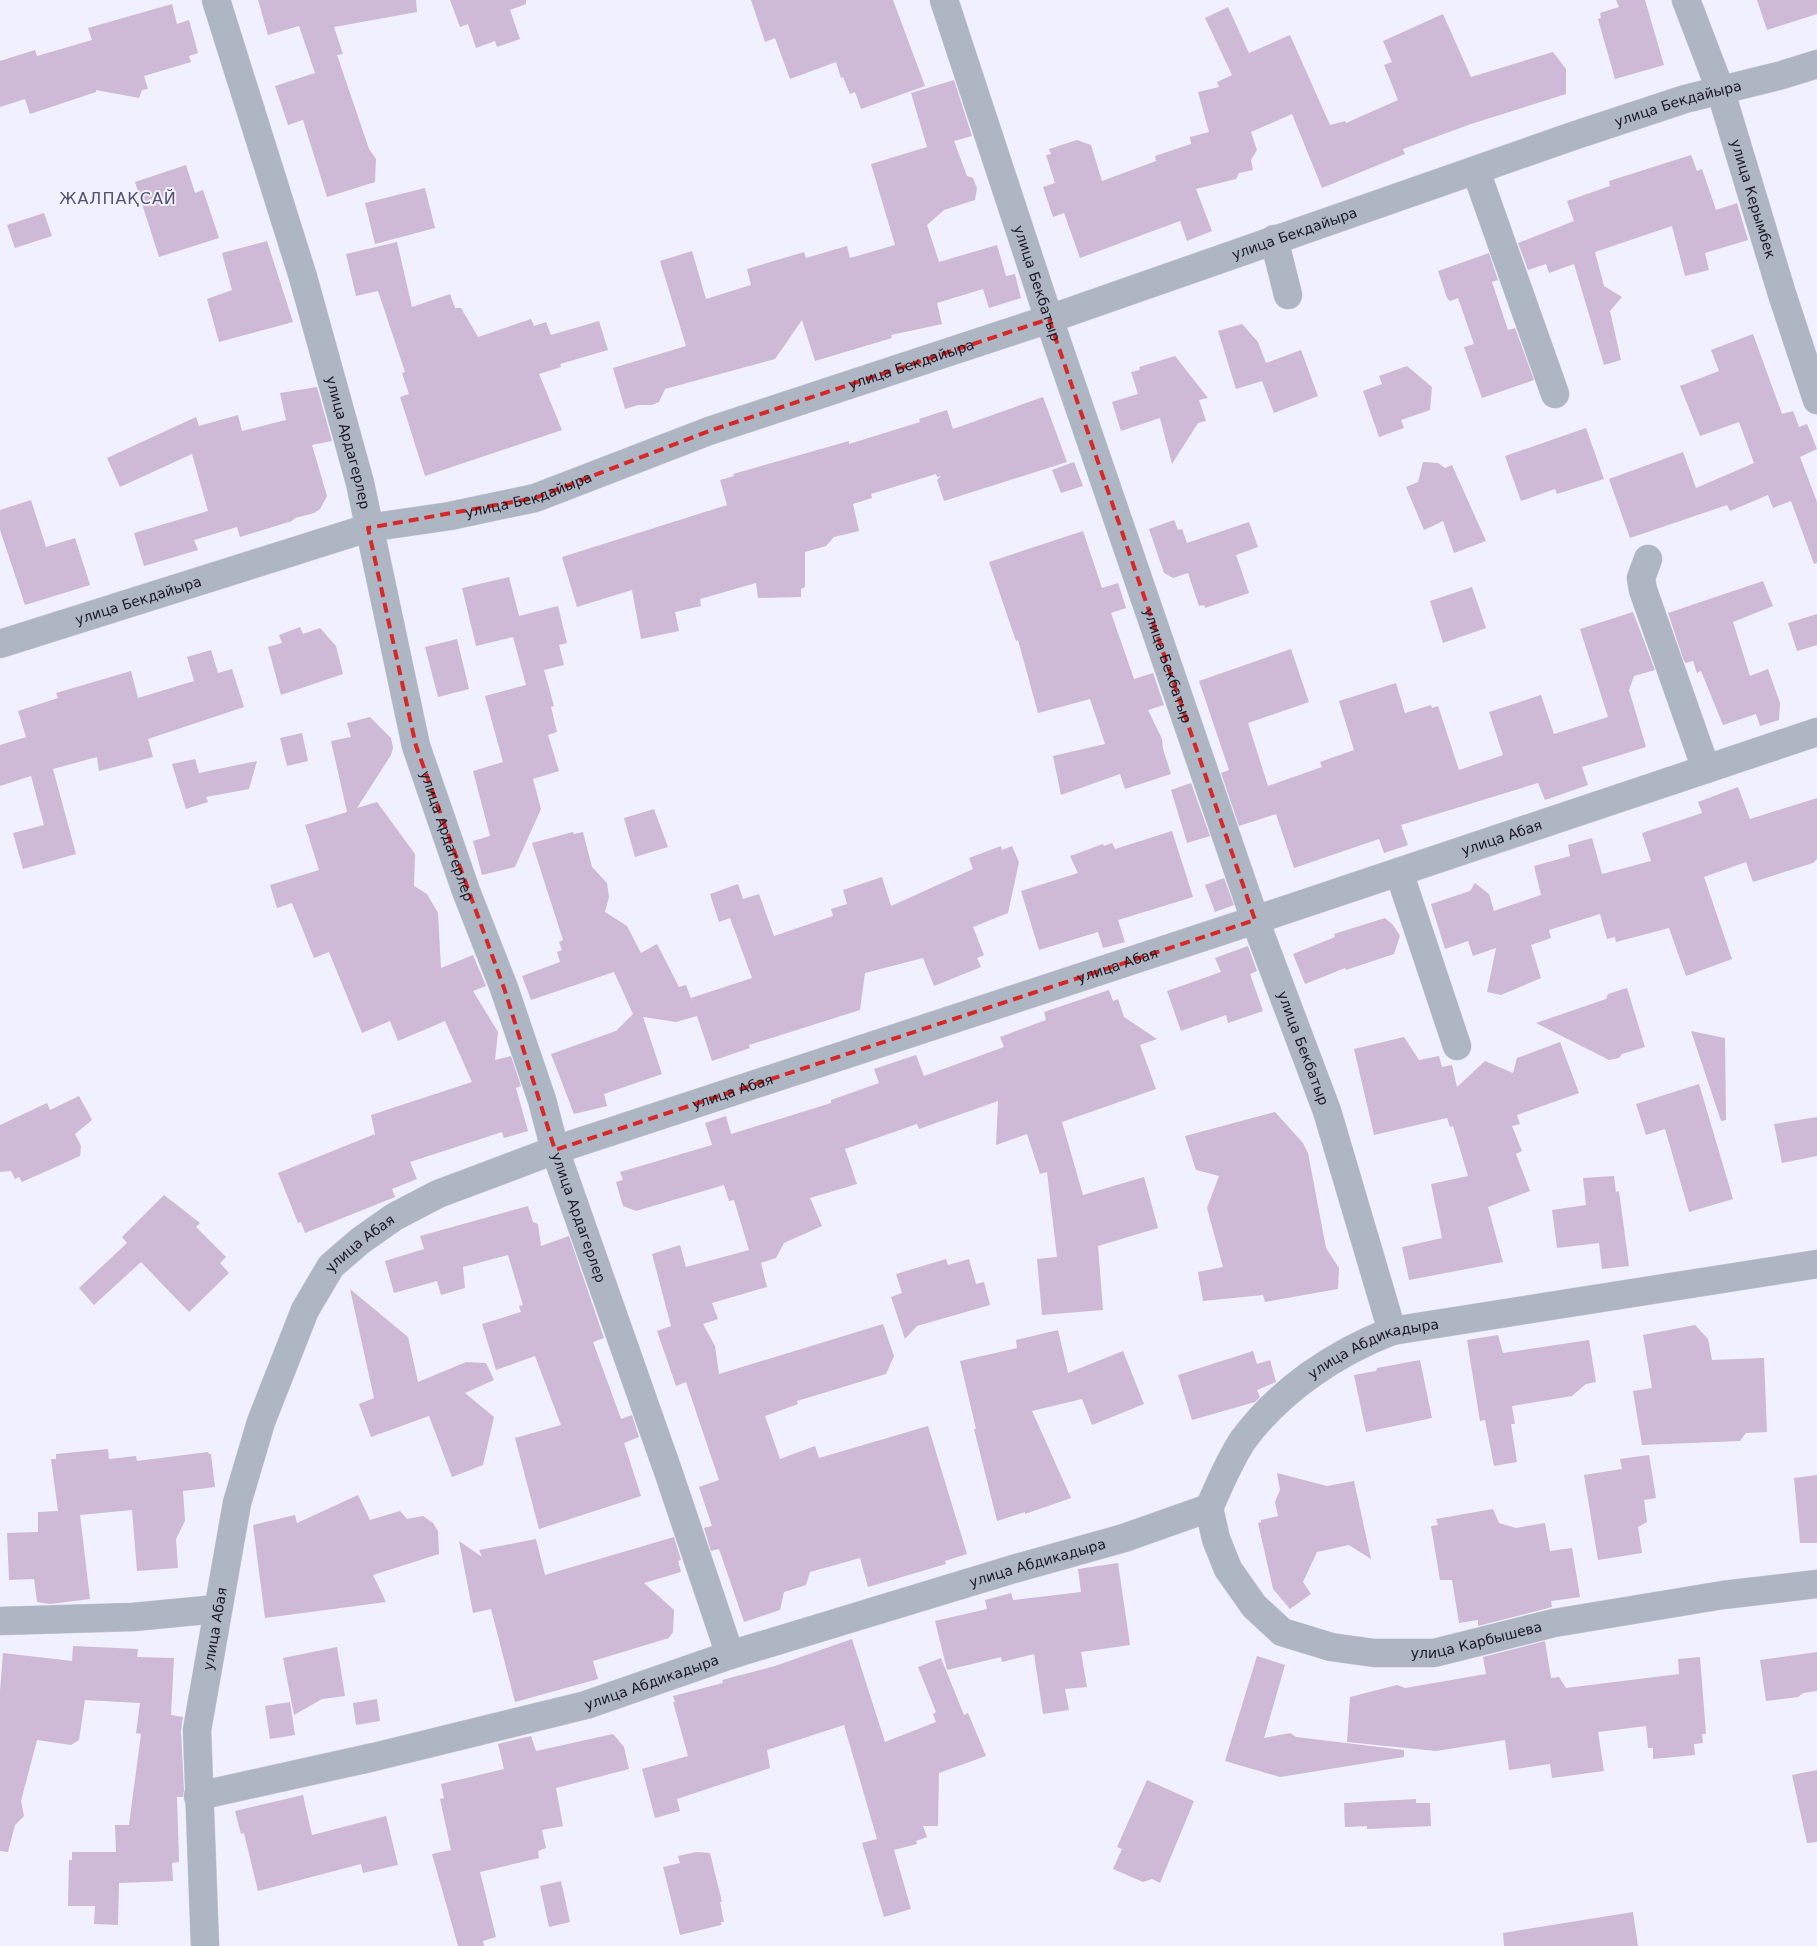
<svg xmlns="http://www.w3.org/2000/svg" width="1817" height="1946" viewBox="0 0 1817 1946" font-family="'DejaVu Sans',sans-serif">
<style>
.building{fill:#ceb9d7}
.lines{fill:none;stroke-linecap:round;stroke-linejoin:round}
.minor-casing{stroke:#cfcddb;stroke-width:29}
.minor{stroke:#aeb5c3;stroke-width:28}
.marked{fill:none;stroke:#d62828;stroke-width:4;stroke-dasharray:10 6;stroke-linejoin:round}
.labels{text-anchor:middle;stroke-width:4;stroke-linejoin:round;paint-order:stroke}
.street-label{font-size:14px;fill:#1a1824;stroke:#f1f0fe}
.quarter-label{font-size:16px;letter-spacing:1px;fill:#54506e;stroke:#f1f0fe}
</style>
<rect width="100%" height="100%" fill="#f1f0fe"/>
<!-- building -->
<g class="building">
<path d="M258 0H416L417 12 334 27 343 54 337 55 369 149 376 159 375 182 327 197 303 120 288 125 275 86 315 73 299 26 268 35Z"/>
<path d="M450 0H526V4L510 10 520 39 497 47 495 41 476 48 468 24 460 27Z"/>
<path d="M751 0H893L925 86 861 109 855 92 850 94 843 77 841 78 836 62 790 79 775 38 765 42Z"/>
<path d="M1616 0H1645L1664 65 1615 79 1598 19 1601 18 1600 13 1619 7Z"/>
<path d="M1757 0H1817V14L1767 30Z"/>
<path d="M172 4 177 24 189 20 198 53 189 56 191 62 144 76 148 89 142 90 139 98 96 90V92L30 114 25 99 0 107V61L35 50 37 56 92 40 88 28Z"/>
<path d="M1228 7 1249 53 1290 35 1330 125 1345 121 1346 123 1398 100 1384 65 1392 62 1383 41 1443 14 1471 77 1553 52 1566 69V94L1471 124 1403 149 1405 154 1322 188 1292 114 1251 132 1257 150 1251 160 1253 170 1239 173 1236 179 1196 189 1212 231 1187 241 1180 221 1080 258 1064 213 1053 217 1043 187 1055 183 1046 155 1051 154 1049 149 1077 140 1091 145 1102 181 1156 161 1155 156 1191 144 1190 137 1209 132 1198 92 1219 87 1217 82 1232 75 1205 18Z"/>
<path d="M954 80 972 136 954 141 967 176 973 178 977 188 975 200 944 210 927 225 939 262 997 245 1006 276 1015 274 1021 298 989 308 983 289 937 303 942 324 891 335 892 338 815 361 802 320 775 359 665 389 659 402 652 405H638L625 409 613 368 686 346 660 261 692 251 706 299 751 285 747 269 804 252 806 258 847 246 850 258 895 245 871 164 927 147 911 93Z"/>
<path d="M1691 155 1697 171 1702 169 1716 210 1737 203 1748 240 1705 253 1709 270 1685 276 1672 226 1595 252 1604 286 1622 297 1610 311 1621 360 1604 365 1574 264 1549 273 1546 264 1528 270 1518 243 1574 221 1567 201 1610 186 1609 181Z"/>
<path d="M186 165 195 193 203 190 219 238 159 257 135 182Z"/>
<path d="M425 188 435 228 375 244 365 203Z"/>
<path d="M44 213 52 236 15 248 7 225Z"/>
<path d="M267 241 293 322 219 342 207 299 232 290 222 253Z"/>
<path d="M397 242 412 307 450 294 455 308H461L478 337 531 319 534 326 546 322 551 335 599 321 608 350 560 364 561 367 539 374 562 430 425 476 400 397 409 394 402 373 405 372 378 291 356 296 346 254Z"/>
<path d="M1489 253 1498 280 1492 282 1508 330 1515 328 1534 380 1482 398 1464 347 1474 344 1458 298 1450 301 1447 298 1438 271Z"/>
<path d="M1242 324 1258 342 1266 363 1301 350 1318 396 1274 413 1262 381 1236 389 1218 331Z"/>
<path d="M1753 334 1782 414 1793 411 1799 427 1807 424 1817 449 1800 457 1817 502V563L1814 564 1791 501 1773 508 1768 495 1730 511 1727 505 1630 538 1609 479 1683 452 1696 488 1754 463 1739 422 1700 436 1680 386 1719 371 1711 350Z"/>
<path d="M1175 356 1208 398 1199 400 1206 421 1198 423 1172 464 1160 418 1121 431 1112 402 1138 394 1131 372 1140 370 1139 367Z"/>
<path d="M1407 366 1432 387 1430 410 1401 420 1404 428 1379 437 1363 391 1382 384 1379 376Z"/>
<path d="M317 387 332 441 312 445 327 496 320 509 314 513 295 518 292 521 240 537 237 527 194 540 198 550 144 566 134 533 208 511 192 454 120 487 107 458 196 417 199 426 238 415 242 431 286 420 280 393Z"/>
<path d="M1043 397 1067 462 944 501 937 480 941 476 937 477 936 474 871 494 872 498 853 504 859 531 834 537 826 546 805 552V587L801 589V597L758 598 756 583 700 599 701 606 675 612 679 631 641 639 632 590 577 607 562 557 727 505 720 480 734 476 733 474 849 441V444L920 422 919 419 947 410 953 429Z"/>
<path d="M1586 428 1604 479 1557 494 1555 489 1521 501 1505 456Z"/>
<path d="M1074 462 1083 486 1061 493 1052 470Z"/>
<path d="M1423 462 1438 463 1445 468 1452 465 1486 541 1454 553 1443 521 1424 530 1406 487 1418 482Z"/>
<path d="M31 500 46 547 75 538 90 585 25 605 0 530V510Z"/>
<path d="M1174 520 1178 530 1182 529 1187 543 1249 522 1258 547 1236 555 1249 593 1205 608 1204 605 1199 606 1188 573 1173 578 1164 573 1149 529Z"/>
<path d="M1083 531 1102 588 1118 583 1126 608 1111 613 1134 679 1153 673 1164 705 1148 710 1162 739 1163 749 1171 774 1125 789 1120 774 1061 795 1053 756 1105 744 1090 699 1038 713 1018 640 1016 641 989 562Z"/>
<path d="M509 577 519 616 558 606 567 643 559 645 564 665 544 670 554 706 551 707 557 732 548 735 559 771 533 779 541 809 515 867 482 875 473 841 490 836 473 771 503 762 485 696 526 685 513 637 476 646 462 588Z"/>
<path d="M1763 581 1773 606 1733 622 1750 676 1768 669 1780 703 1779 720 1760 726 1756 714 1723 725 1701 671 1697 673 1693 661 1686 663 1684 661 1668 613Z"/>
<path d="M1472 587 1486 628 1443 643 1430 601Z"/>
<path d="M1633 612 1655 670 1634 676 1629 690 1646 747 1582 767 1588 785 1545 800 1538 783 1401 825 1408 845 1384 853 1379 839 1294 868 1276 814 1239 826 1221 773 1229 770 1199 681 1291 649 1309 702 1248 723 1268 786 1322 767 1320 762 1354 750 1339 701 1396 683 1405 713 1431 705 1432 708 1438 706 1459 770 1503 755 1489 712 1541 695 1554 734 1608 717 1580 629Z"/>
<path d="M1817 614V645L1797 651 1788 623Z"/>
<path d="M300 627 303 634 320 628 336 646 343 674 281 695 268 647 282 643 279 635Z"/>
<path d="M457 639 469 689 438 697 425 647Z"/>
<path d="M211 650 218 673 232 669 244 707 148 739 153 757 99 771 97 757 53 769 76 854 23 869 13 833 44 825 31 776 0 786V745L26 737 18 711 58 698 56 693 131 671 138 698 194 681 187 657Z"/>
<path d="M370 717 391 738 393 748 391 755 357 808 377 802 415 854 414 886 427 894 438 913 441 968 473 955 486 986 473 991 498 1032 495 1060 511 1056 521 1086 516 1088 528 1131 504 1138 502 1132 410 1162 417 1179 392 1189 395 1197 305 1233 301 1222 298 1223 278 1173 375 1134 371 1115 472 1082 445 1021 398 1041 390 1021 362 1033 329 952 314 958 292 903 277 908 270 885 319 870 305 825 347 812 331 741 351 737 347 723Z"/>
<path d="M302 733 308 761 287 766 280 738Z"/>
<path d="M195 759 199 773 257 761 249 789 206 797 208 802 186 809 172 764Z"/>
<path d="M1191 783 1210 836 1187 843 1171 790Z"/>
<path d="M1738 787 1750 819 1817 798V859L1813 863 1753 882 1746 862 1704 877 1732 959 1686 976 1669 928 1616 942 1615 937 1607 939 1600 914 1549 930 1551 938 1531 945 1541 978 1501 995 1487 992 1496 948 1473 956 1468 941 1445 949 1431 904 1470 891 1475 883 1489 894 1494 911 1541 895 1534 866 1570 856 1568 845 1592 838 1602 874 1651 861 1642 833 1702 813 1698 802Z"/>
<path d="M654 809 668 847 635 857 624 818Z"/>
<path d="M1172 831 1193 897 1118 920 1125 942 1103 948 1098 932 1039 950 1021 891 1078 873 1070 856 1103 844 1104 846 1112 843 1115 849Z"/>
<path d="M573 832 574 834 583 832 592 867 607 883 609 897 605 912 627 926 641 953 657 944 679 987 686 985 693 1004 691 998 752 978 730 918 719 922 710 894 738 884 743 899 759 894 774 936 833 916 831 909 847 904 843 890 882 877 891 906 973 869 969 858 1001 846 1002 850 1012 846 1019 862 1008 913 973 927 984 955 977 958 981 967 934 986 923 958 865 973 860 1010 749 1045 750 1048 712 1061 697 1016 676 1022 643 1017 662 1074 604 1094 607 1106 574 1114 551 1054 616 1031 633 1014 614 972 531 1000 522 976 560 962 557 952 562 950 559 942 563 940 532 843Z"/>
<path d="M1224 878 1234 905 1215 912 1205 885Z"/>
<path d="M1385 918 1393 925 1400 936 1394 954 1346 970 1345 968 1305 984 1293 954 1335 937 1334 934Z"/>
<path d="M1248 946 1257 971 1250 974 1263 1011 1228 1023 1226 1015 1181 1031 1167 991 1221 972 1215 958Z"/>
<path d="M1627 988 1645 1047 1622 1054 1619 1058 1609 1060 1536 1023 1606 999 1608 994Z"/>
<path d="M1109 990 1113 1001 1118 999 1124 1017 1157 1039 1140 1045 1156 1089 1062 1122 1083 1195 1144 1177 1158 1228 1098 1246 1103 1310 1042 1315 1037 1259 1057 1257 1047 1172 1040 1174 1027 1134 996 1145 998 1101 919 1129 917 1124 845 1149 857 1184 810 1198 822 1226 784 1243 776 1258 761 1263 767 1287 712 1303 718 1319 703 1324 715 1346 719 1374 883 1324 894 1356 886 1374 797 1401 798 1404 765 1416 780 1459 815 1446 819 1458 928 1426 967 1554 945 1561 946 1564 868 1587 860 1558 810 1572 806 1585 784 1592 780 1610 744 1622 719 1549 711 1551 704 1528 712 1526 699 1487 719 1480 686 1382 676 1386 657 1331 671 1326 652 1254 680 1245 686 1267 749 1250 734 1200 729 1201 724 1185 636 1211 623 1206 616 1182 623 1180 620 1172 712 1145 705 1123 726 1116 731 1134 831 1103V1100L879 1083 874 1069 916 1055 924 1076 1004 1047 1000 1037 1046 1020 1044 1012Z"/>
<path d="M1691 1031 1725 1038 1726 1120 1721 1121Z"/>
<path d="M1404 1037 1419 1060 1439 1056 1442 1067 1452 1065 1457 1087 1485 1061 1513 1073 1517 1058 1560 1042 1579 1093 1517 1115 1520 1124 1512 1126 1522 1151 1516 1154 1530 1191 1488 1207 1503 1262 1409 1280 1402 1247 1442 1238 1431 1184 1468 1176 1453 1126 1450 1127 1447 1118 1374 1135 1354 1049Z"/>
<path d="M1699 1084 1733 1199 1689 1212 1665 1129 1646 1135 1636 1104Z"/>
<path d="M79 1096 92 1120 75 1134 81 1146 80 1156 22 1182 19 1177 15 1179 11 1171 0 1172V1125L47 1103 50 1110Z"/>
<path d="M1275 1112 1303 1143 1308 1153 1326 1248 1339 1268 1338 1289 1265 1302 1263 1295 1203 1301 1198 1272 1223 1267 1207 1208 1219 1176 1196 1170 1185 1136Z"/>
<path d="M1817 1117V1156L1782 1163 1774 1124Z"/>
<path d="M1614 1176 1616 1192 1619 1191 1629 1266 1602 1269 1599 1243 1557 1248 1552 1210 1586 1205 1583 1178Z"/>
<path d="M164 1195 200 1223 196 1227 226 1257 220 1263 229 1273 189 1312 141 1262 94 1305 79 1288 127 1243 122 1237Z"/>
<path d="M528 1206 533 1222 538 1224 541 1246 569 1236 604 1338 593 1342 621 1419 632 1415 639 1437 624 1443 641 1496 539 1529 515 1438 561 1425 535 1356 496 1370 482 1324 521 1312 519 1306 523 1305 508 1255 463 1267 465 1288 441 1295 437 1281 394 1293 385 1261 424 1249 420 1236Z"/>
<path d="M946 1259 948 1265 969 1259 976 1284 984 1282 990 1305 917 1326 905 1339 891 1297 902 1293 896 1274Z"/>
<path d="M350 1289 408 1337 418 1382 466 1362 486 1363 494 1380 465 1393 494 1417 483 1465 452 1477 429 1416 371 1437 359 1404 374 1398Z"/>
<path d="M1695 1325 1708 1339 1712 1360 1764 1358 1767 1432 1746 1433 1740 1441 1642 1445 1633 1391 1652 1388 1643 1335Z"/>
<path d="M1058 1330 1068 1373 1123 1351 1144 1404 1092 1425 1082 1399 1032 1411 1071 1498 1025 1514V1512L997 1521 974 1429H976L960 1361 1017 1348 1016 1340Z"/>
<path d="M1498 1335 1503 1353 1589 1340 1596 1382 1586 1384 1572 1396 1512 1406 1515 1424H1511L1517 1462 1494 1466 1485 1420 1480 1421 1467 1340Z"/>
<path d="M1253 1351 1257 1364 1270 1360 1276 1382 1257 1390 1260 1397 1255 1402 1192 1420 1178 1375Z"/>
<path d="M1420 1360 1432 1418 1366 1432 1354 1375 1376 1371 1377 1368Z"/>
<path d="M108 1449 109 1459 136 1456 137 1461 208 1452 209 1454H211L215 1487 183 1491 185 1521 176 1539 178 1568 137 1571 132 1510 80 1515 90 1599 50 1604 37 1602 34 1579 9 1580 7 1533 38 1532V1512L58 1511 51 1459H56V1454Z"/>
<path d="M1649 1455 1656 1498 1644 1500 1647 1522 1638 1527 1642 1553 1598 1560 1584 1475 1622 1469 1620 1459Z"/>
<path d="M1277 1473 1327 1486 1354 1481 1371 1559 1349 1545 1317 1552 1303 1582 1311 1594 1290 1609 1273 1589 1258 1523 1261 1522V1520L1278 1516 1275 1502 1280 1490Z"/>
<path d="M1817 1475V1543H1800L1794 1478Z"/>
<path d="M358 1495 370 1520 400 1511 407 1519 423 1516 433 1523 438 1531 439 1554 373 1575 386 1602 265 1618 253 1525 295 1515 297 1523Z"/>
<path d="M1493 1509 1499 1523 1516 1528 1545 1523 1550 1551 1572 1548 1580 1597 1551 1601 1552 1607 1478 1626V1620L1459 1623 1452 1580H1440L1431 1526 1438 1525 1436 1519Z"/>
<path d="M674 1537 681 1560 678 1561 681 1572 644 1583 674 1610 673 1632 669 1638 593 1661 598 1679 515 1702 491 1609 473 1613 459 1541 482 1557 479 1550 536 1539 545 1575Z"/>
<path d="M1118 1563 1130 1645 1081 1652 1087 1687 1065 1689 1069 1710 1043 1714 1034 1654 1002 1662 1001 1657 947 1670 935 1621 987 1609 985 1600 1011 1593 1013 1600 1081 1592 1078 1569Z"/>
<path d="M852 1639 885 1742 936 1722 933 1714 936 1712 918 1667 941 1658 964 1715 968 1713 986 1756 939 1773 938 1826H923L927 1837 916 1841 917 1844 894 1850 911 1909 884 1917 862 1843 877 1839 844 1725 767 1750 770 1768 677 1799 680 1811 655 1818 642 1769 688 1756 673 1702H675L673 1696 723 1683 722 1680 775 1666Z"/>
<path d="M1545 1641 1551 1678 1559 1677 1566 1688 1679 1674 1678 1659 1700 1657 1706 1734H1702L1703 1743 1694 1744 1695 1755 1653 1759V1748H1648L1646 1726 1598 1732 1604 1771 1552 1778 1550 1764 1509 1770 1505 1740 1436 1751 1347 1742 1350 1697 1397 1685 1405 1688 1486 1674 1483 1657Z"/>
<path d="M73 1646 138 1649 137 1657 174 1658 171 1715 183 1717 181 1731 184 1790 183 1797H177L179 1862 172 1863 173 1881 119 1883 118 1925 94 1924 95 1906H68L69 1860H72V1852H116L115 1825H129L141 1734 136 1733 140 1703 85 1700 79 1740 71 1745 37 1740 21 1801 24 1816 15 1825 8 1852 0 1851V1691L3 1653 72 1661Z"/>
<path d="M337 1647 345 1696 322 1699 294 1715 283 1658Z"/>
<path d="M1817 1652V1691L1803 1693 1798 1697 1766 1701 1760 1660Z"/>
<path d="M1257 1656 1285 1665 1264 1738 1290 1733 1296 1737 1404 1750V1757L1280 1777 1225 1761Z"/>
<path d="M377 1699 380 1721 356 1725 353 1703Z"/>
<path d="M290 1702 295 1735 270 1739 265 1706Z"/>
<path d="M613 1734 624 1747 629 1769 556 1788 563 1826 542 1830 546 1848 538 1851 539 1858 480 1872 496 1937 483 1941 484 1946H458L432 1854 451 1850 440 1799 444 1798 441 1784 504 1769 498 1744 531 1736 536 1751Z"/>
<path d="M1817 1770V1842L1807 1843 1792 1775Z"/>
<path d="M1147 1780 1194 1801 1160 1883 1152 1879 1143 1882 1113 1869 1122 1849 1117 1847Z"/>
<path d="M303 1795 312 1835 386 1816 398 1865 363 1873 361 1864 258 1891 244 1833 241 1834 235 1811Z"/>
<path d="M1416 1799V1803H1430L1431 1826 1367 1829V1826L1345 1827 1344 1803Z"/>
<path d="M696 1852 710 1853 722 1902H720L724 1922H721V1925L680 1935 663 1867 680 1863 678 1856Z"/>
<path d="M561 1881 570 1922 549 1927 540 1886Z"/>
<path d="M1633 1912 1638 1946H1504L1503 1933Z"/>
</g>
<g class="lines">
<!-- minor casing -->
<g class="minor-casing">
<g id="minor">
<path id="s1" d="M216 0 303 277 360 483 416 746 466 891 504 988 542 1100 555 1150 669 1474 730 1655"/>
<path id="s2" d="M944 0 1049 319 1255 920 1327 1111 1392 1331"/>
<path id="s3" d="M1686 0 1720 89 1782 294 1817 400"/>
<path d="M1476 171 1555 394"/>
<path d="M1274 239 1288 295"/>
<path d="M1648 559 1641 578 1643 590 1706 769"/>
<path id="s4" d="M0 644 368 528 450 516 535 498 709 431 1049 319 1576 135 1685 99 1782 75 1817 64"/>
<path d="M1399 872 1457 1046"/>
<path id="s5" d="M1209 1508 1216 1539 1228 1569 1254 1606 1282 1632 1331 1647 1374 1653H1434L1554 1623 1723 1595 1817 1584"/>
<path d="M0 1621 133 1617 217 1609"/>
<path id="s6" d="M198 1796 374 1757 586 1705 730 1655 1017 1568 1124 1538 1209 1508C1219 1486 1229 1461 1243 1440 1280 1390 1335 1353 1392 1331L1817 1264"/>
<path id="s7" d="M205 1946 197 1730 237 1503 261 1422 305 1310 331 1266 360 1241 394 1217 438 1194 555 1150 1255 920 1817 732"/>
</g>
</g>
<!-- minor -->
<use href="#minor" class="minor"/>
</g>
<!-- marked area -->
<path class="marked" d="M1049 319 1255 920 555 1150 504 988 416 746 368 528 535 498 709 431Z"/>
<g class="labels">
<!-- street labels -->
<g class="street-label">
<text dy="5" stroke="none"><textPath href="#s4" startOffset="1765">улица Бекдайыра</textPath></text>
<text dy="5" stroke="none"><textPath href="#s3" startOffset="210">улица Керымбек</textPath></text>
<text dy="5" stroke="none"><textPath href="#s4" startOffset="1360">улица Бекдайыра</textPath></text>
<text dy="5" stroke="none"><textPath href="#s2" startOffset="298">улица Бекбатыр</textPath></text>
<text dy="5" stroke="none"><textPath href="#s4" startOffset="955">улица Бекдайыра</textPath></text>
<text dy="5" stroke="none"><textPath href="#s1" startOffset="462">улица Ардагерлер</textPath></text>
<text dy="5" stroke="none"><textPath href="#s4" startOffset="550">улица Бекдайыра</textPath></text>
<text dy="5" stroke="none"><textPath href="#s4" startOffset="145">улица Бекдайыра</textPath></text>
<text dy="5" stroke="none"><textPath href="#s2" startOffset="702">улица Бекбатыр</textPath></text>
<text dy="5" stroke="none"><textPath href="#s1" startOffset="868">улица Ардагерлер</textPath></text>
<text dy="5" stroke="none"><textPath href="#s7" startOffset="1954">улица Абая</textPath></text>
<text dy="5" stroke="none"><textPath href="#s7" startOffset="1549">улица Абая</textPath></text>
<text dy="5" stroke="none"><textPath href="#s2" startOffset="1108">улица Бекбатыр</textPath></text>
<text dy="5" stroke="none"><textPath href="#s7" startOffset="1144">улица Абая</textPath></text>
<text dy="5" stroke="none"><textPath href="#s1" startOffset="1272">улица Ардагерлер</textPath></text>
<text dy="5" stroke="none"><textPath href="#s7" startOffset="739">улица Абая</textPath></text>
<text dy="5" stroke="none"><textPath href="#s6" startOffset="1292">улица Абдикадыра</textPath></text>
<text dy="5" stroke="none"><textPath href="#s6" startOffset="872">улица Абдикадыра</textPath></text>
<text dy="5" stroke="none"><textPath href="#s7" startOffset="319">улица Абая</textPath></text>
<text dy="5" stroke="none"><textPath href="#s5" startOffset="346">улица Карбышева</textPath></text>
<text dy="5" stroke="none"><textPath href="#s6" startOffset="468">улица Абдикадыра</textPath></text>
</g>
<!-- quarter labels -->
<g class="quarter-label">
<text x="118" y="204">ЖАЛПАҚСАЙ</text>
</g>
</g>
</svg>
